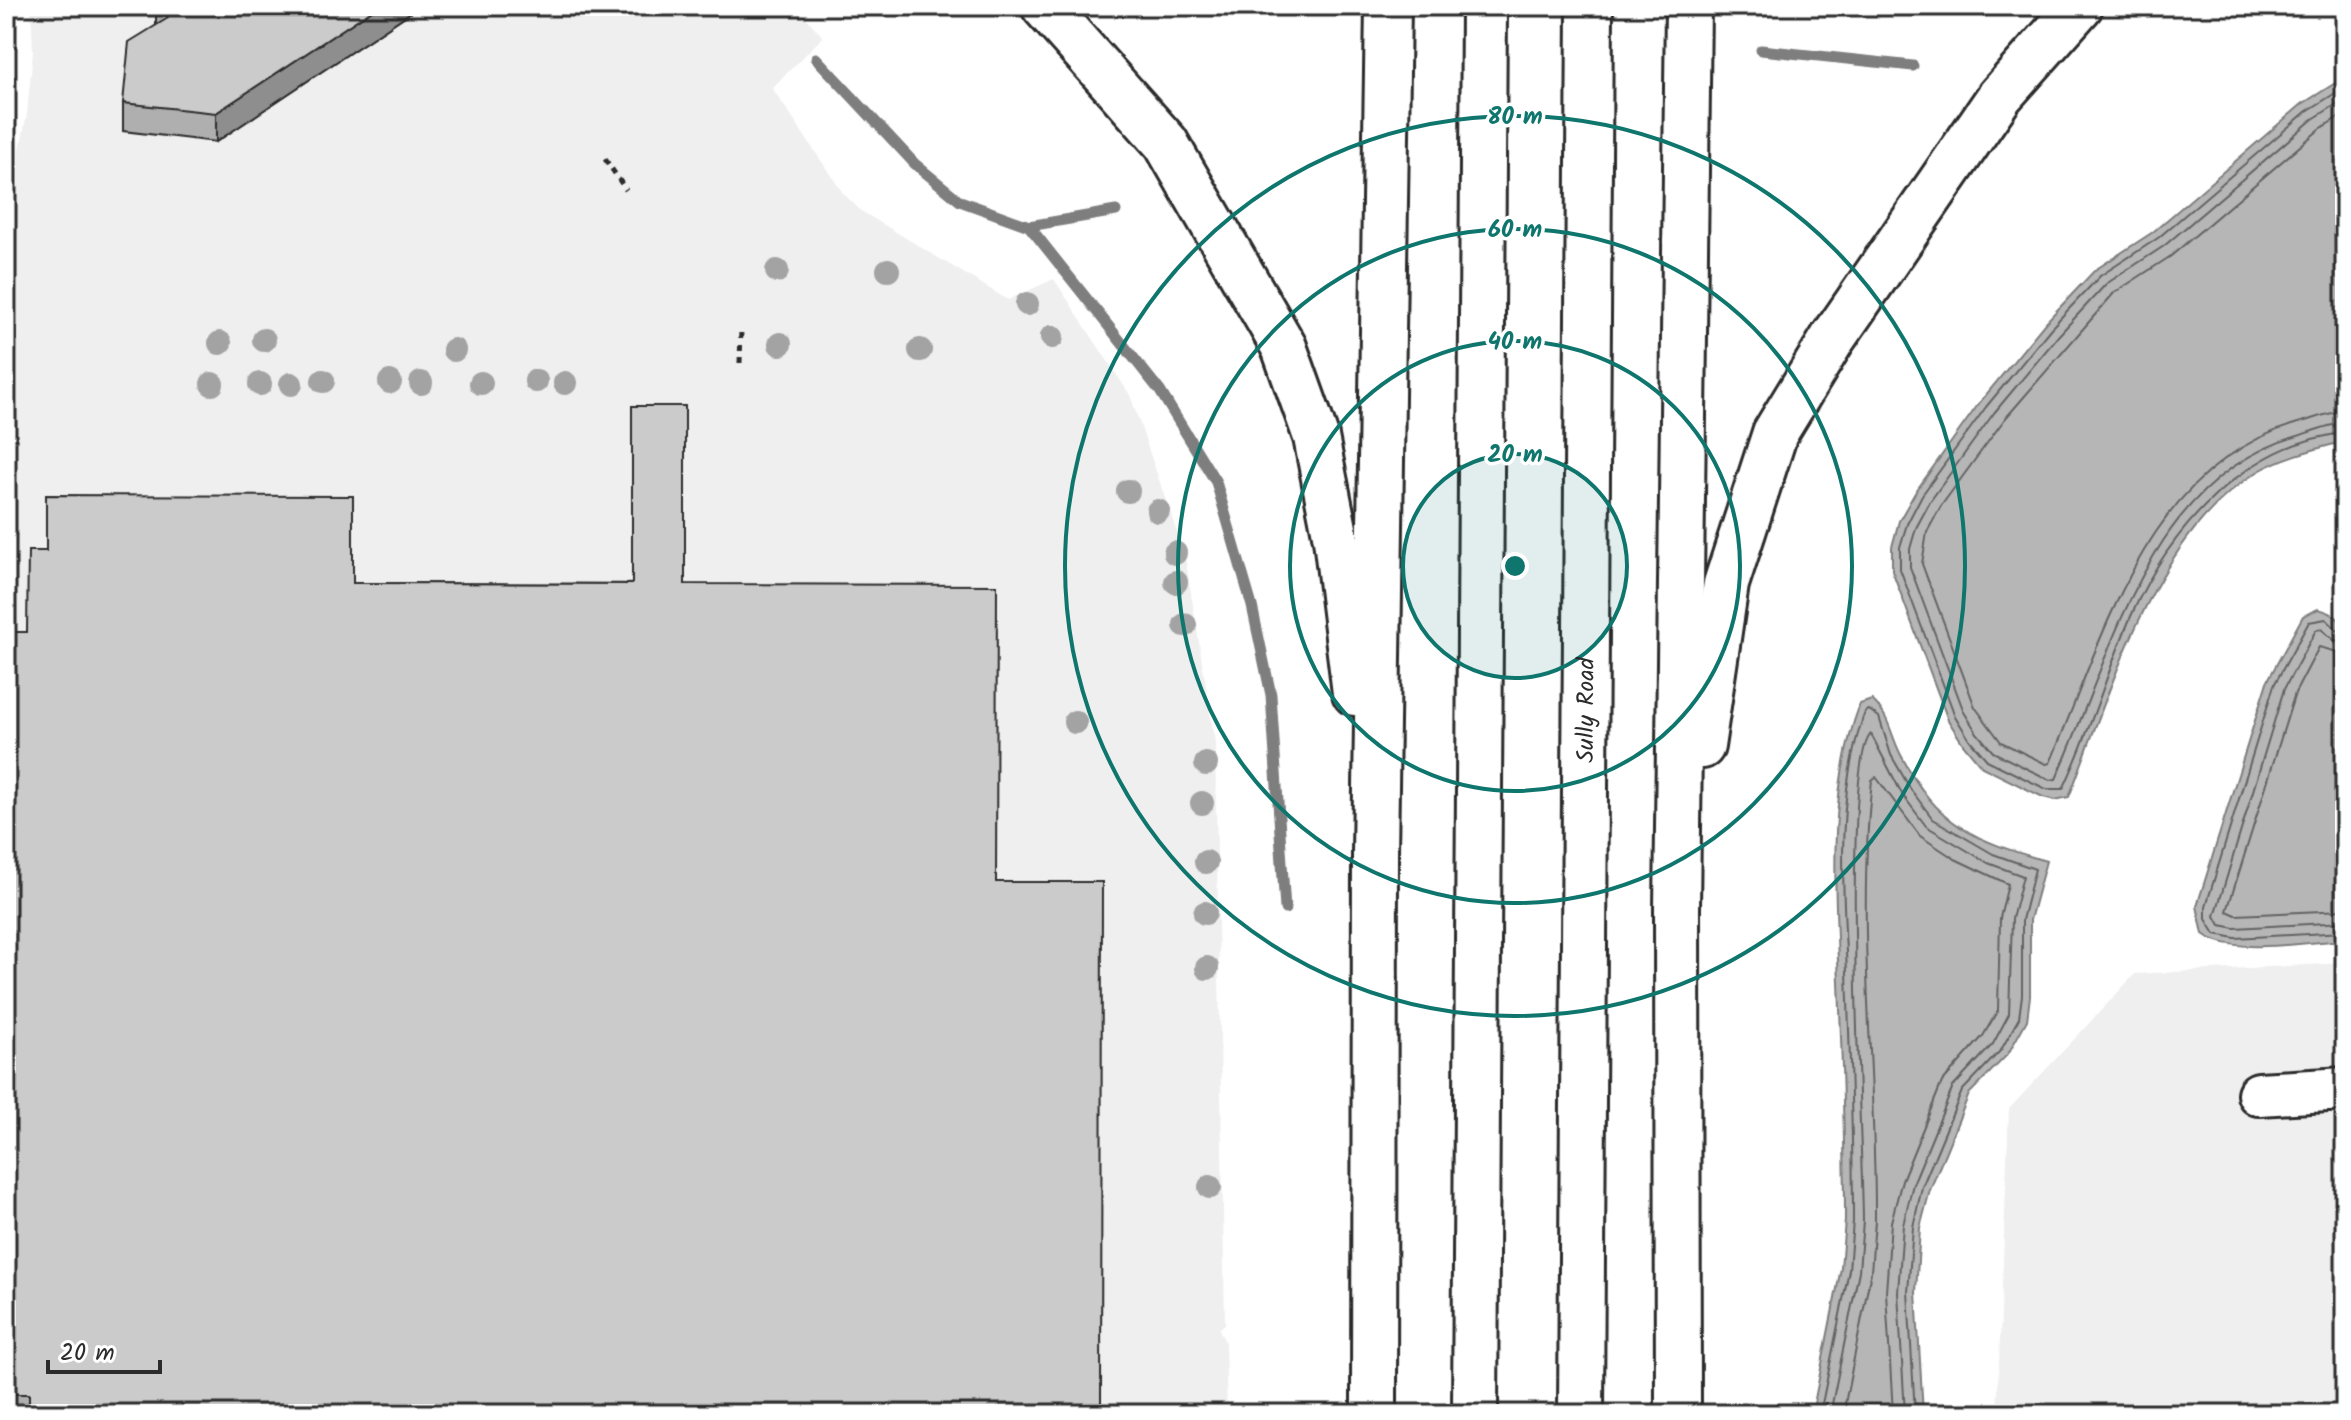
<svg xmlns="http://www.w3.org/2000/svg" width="2351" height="1420" viewBox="0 0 2351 1420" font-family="Kalam,sans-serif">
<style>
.built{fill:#efefef}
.water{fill:#b6b6b6;stroke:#7e7e7e;stroke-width:2}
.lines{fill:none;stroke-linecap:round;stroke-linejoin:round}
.shore{stroke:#636363;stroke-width:2}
.stream{stroke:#7e7e7e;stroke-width:11}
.minor-casing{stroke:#2b2b2b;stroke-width:48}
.highway-casing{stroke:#2b2b2b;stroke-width:50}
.path{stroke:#2b2b2b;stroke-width:5;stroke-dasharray:6 6;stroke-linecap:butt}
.minor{stroke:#fff;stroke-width:42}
.highway{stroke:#fff;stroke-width:44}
.tree{fill:#a3a3a3}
.wall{fill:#afafaf;stroke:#2b2b2b;stroke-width:2}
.shaded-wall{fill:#8e8e8e;stroke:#2b2b2b;stroke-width:2}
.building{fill:#cbcbcb;stroke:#2b2b2b;stroke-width:2}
.ring{fill:none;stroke:#0f766e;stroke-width:4}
.labels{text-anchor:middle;stroke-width:7;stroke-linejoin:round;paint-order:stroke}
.street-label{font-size:24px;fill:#2b2b2b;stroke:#fff}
.centre{fill:#0f766e;stroke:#fff;stroke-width:4}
.ring-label{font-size:24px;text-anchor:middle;font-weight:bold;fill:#0f766e;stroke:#fff;stroke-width:7;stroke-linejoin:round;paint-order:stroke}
</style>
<rect width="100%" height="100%" fill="#fff"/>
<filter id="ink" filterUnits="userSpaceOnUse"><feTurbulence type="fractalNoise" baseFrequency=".0125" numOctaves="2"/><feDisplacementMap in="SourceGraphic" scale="16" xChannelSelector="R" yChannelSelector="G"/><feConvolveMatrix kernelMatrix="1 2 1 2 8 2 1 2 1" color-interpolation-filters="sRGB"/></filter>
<g filter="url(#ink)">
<!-- built -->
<g class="built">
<path d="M31 6H796L823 37 772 88 843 193 861 211 1008 300 1054 279 1130 395 1185 556 1215 742 1225 1324 1219 1329 1225 1342 1227 1414H6V218L27 114 33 51Z"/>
<path d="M2345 963V1414H1997L2009 1109 2135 974Z"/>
</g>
<!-- water -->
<g class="water">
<path d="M2345 77V441C2316 449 2286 456 2259 471 2155 532 2111 690 2069 797L2055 800 2043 797 1982 767 1963 744 1948 720 1892 570V547L1899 521 1916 491 1980 402 2045 323 2095 270 2153 232 2302 104Z"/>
<path d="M2318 609C2331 612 2343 619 2345 633V940C2308 942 2232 956 2203 934L2197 906 2267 682 2303 616Z"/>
<path d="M1872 700C1890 716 1890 734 1901 755 1937 825 1973 840 2046 861L2030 920V996L2027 1020 2008 1054 1969 1094 1930 1190 1920 1228 1916 1292 1923 1414H1812L1841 1268 1845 1220C1845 1141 1842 1061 1839 982 1835 891 1827 791 1860 704Z"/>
</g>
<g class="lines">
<!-- shore -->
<g class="shore">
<path d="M2345 87 2307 111 2158 238 2100 276 2051 328 1986 407 1922 495 1907 524 1900 547V569L1955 716 1969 739 1987 760 2046 789H2063C2090 733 2107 671 2132 614 2170 529 2247 442 2345 433"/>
<path d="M2345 99 2313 119 2164 246 2106 284 2059 335 1994 413 1931 500 1916 528 1910 549V567L1964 712 1977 733 1993 752 2050 780 2056 779C2112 656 2147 479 2298 436 2313 431 2329 424 2345 423"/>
<path d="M2345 113 2320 129 2171 256 2114 293 2004 420 1941 506 1927 532 1922 564 1975 707 2001 742 2046 764 2050 763C2105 635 2146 467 2298 423 2313 419 2329 412 2345 411"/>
<path d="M2345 632 2338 631 2326 619 2309 622 2274 685 2206 906V919L2215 934 2235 938 2345 932"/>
<path d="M2345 642 2334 640 2321 629 2316 630 2284 689 2215 916 2220 925 2235 928 2345 922"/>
<path d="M2345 654 2319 647 2295 693 2227 911 2236 915 2345 910"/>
<path d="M1820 1414 1849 1270 1853 1221C1853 1138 1850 1055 1847 972 1843 888 1835 792 1865 712L1869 710 1879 717 1891 755 1911 790 1933 819 1993 854 2035 869 2022 920V995L2019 1018 2001 1050 1962 1091 1922 1187 1913 1227 1908 1292 1915 1414"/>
<path d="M1830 1414 1859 1271 1863 1221C1863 1154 1840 763 1871 734L1902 794 1926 826 1988 863 2023 876 2012 919 2009 1014 1993 1044 1953 1087 1913 1184 1903 1225 1898 1292 1905 1414"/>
<path d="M1843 1414 1871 1272 1875 1221C1876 1075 1856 926 1872 780L1876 777 1920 836 1955 859 2008 884 2000 918 1998 1010 1983 1036 1942 1082 1902 1180 1891 1222 1886 1292 1893 1414"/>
</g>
<!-- stream -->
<g class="stream">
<path d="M1761 50 1913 66"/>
<path d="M816 58 915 164 960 201 1029 226 1116 211"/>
<path d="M1029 226 1160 391 1216 482 1252 606 1271 695 1285 909"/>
</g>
<!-- minor casing -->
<g class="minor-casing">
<path id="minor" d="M2259 1094 2345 1089"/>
</g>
<!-- highway casing -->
<g class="highway-casing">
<g id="highway">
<path d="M1044 6 1166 143 1284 347 1316 437 1336 539 1355 693"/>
<path d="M1702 746 1726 584 1775 433 1833 338 2000 96 2080 6"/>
<path d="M1374 1414 1375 853 1388 6"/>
<path d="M1475 1414 1484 6"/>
<path id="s1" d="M1581 1414 1590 6"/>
<path d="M1678 1414 1677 910 1688 6"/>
</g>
</g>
<!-- path -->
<g class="path">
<path d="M605 159 626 190"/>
<path d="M740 363 741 329"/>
</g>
<!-- minor -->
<use href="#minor" class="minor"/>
<!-- highway -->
<use href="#highway" class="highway"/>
</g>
<!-- trees -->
<g class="tree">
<circle cx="888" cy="270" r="12"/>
<circle cx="777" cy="271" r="12"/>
<circle cx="1027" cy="304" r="12"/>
<circle cx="1052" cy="337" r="12"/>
<circle cx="264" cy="340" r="12"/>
<circle cx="220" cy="343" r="12"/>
<circle cx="780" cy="344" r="12"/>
<circle cx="454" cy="350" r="12"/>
<circle cx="920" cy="350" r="12"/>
<circle cx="323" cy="381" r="12"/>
<circle cx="536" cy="381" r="12"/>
<circle cx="390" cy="382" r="12"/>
<circle cx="421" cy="383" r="12"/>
<circle cx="481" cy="383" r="12"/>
<circle cx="565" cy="383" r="12"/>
<circle cx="212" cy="384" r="12"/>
<circle cx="260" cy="384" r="12"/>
<circle cx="291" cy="384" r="12"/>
<circle cx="1128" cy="491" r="12"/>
<circle cx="1158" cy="511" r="12"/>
<circle cx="1175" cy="553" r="12"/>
<circle cx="1176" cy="582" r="12"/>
<circle cx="1185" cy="625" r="12"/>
<circle cx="1075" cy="722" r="12"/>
<circle cx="1206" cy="764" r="12"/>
<circle cx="1202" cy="803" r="12"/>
<circle cx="1206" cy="862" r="12"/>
<circle cx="1205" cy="913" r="12"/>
<circle cx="1207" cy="968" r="12"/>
<circle cx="1210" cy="1187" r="12"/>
</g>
<!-- wall -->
<g class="wall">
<path d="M156 6H420L216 142 123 131V103L156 25Z"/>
<path d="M353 583 685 584 996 882 1101 1414H6V632H27Z"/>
</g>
<!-- shaded-wall -->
<path class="shaded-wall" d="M378 6H420L216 142V113Z"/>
<!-- building -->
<g class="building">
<path d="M160 6H378L216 113 123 103 129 42 168 18Z"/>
<path d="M632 406H685V584L997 585 996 882H1102L1101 1414H29V1394H6V632H27L28 551H46V495L353 496V583L632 584Z"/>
</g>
</g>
<!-- distance rings -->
<circle cx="1515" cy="566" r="112" fill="#0f766e" fill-opacity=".12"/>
<g class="ring">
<circle cx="1515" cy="566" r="112"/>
<circle cx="1515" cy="566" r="225"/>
<circle cx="1515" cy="566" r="337"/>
<circle cx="1515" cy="566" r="450"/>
</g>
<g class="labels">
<!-- street labels -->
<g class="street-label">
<text dy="8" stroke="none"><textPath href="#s1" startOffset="704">Sully Road</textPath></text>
</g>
</g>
<circle cx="1515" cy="566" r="12" class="centre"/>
<g class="ring-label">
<text x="1515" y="124">80 m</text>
<text x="1515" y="237">60 m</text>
<text x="1515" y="349">40 m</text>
<text x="1515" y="462">20 m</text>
</g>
<!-- margin -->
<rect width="2351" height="1420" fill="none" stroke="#fff" stroke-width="32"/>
<rect x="16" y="16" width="2319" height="1388" fill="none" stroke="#2b2b2b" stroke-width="3" filter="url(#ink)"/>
<!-- scale -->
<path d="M48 1360v12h112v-12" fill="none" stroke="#2b2b2b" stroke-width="4"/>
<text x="60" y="1360" font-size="24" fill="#2b2b2b" stroke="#ffffff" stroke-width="6" paint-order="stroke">20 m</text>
</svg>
